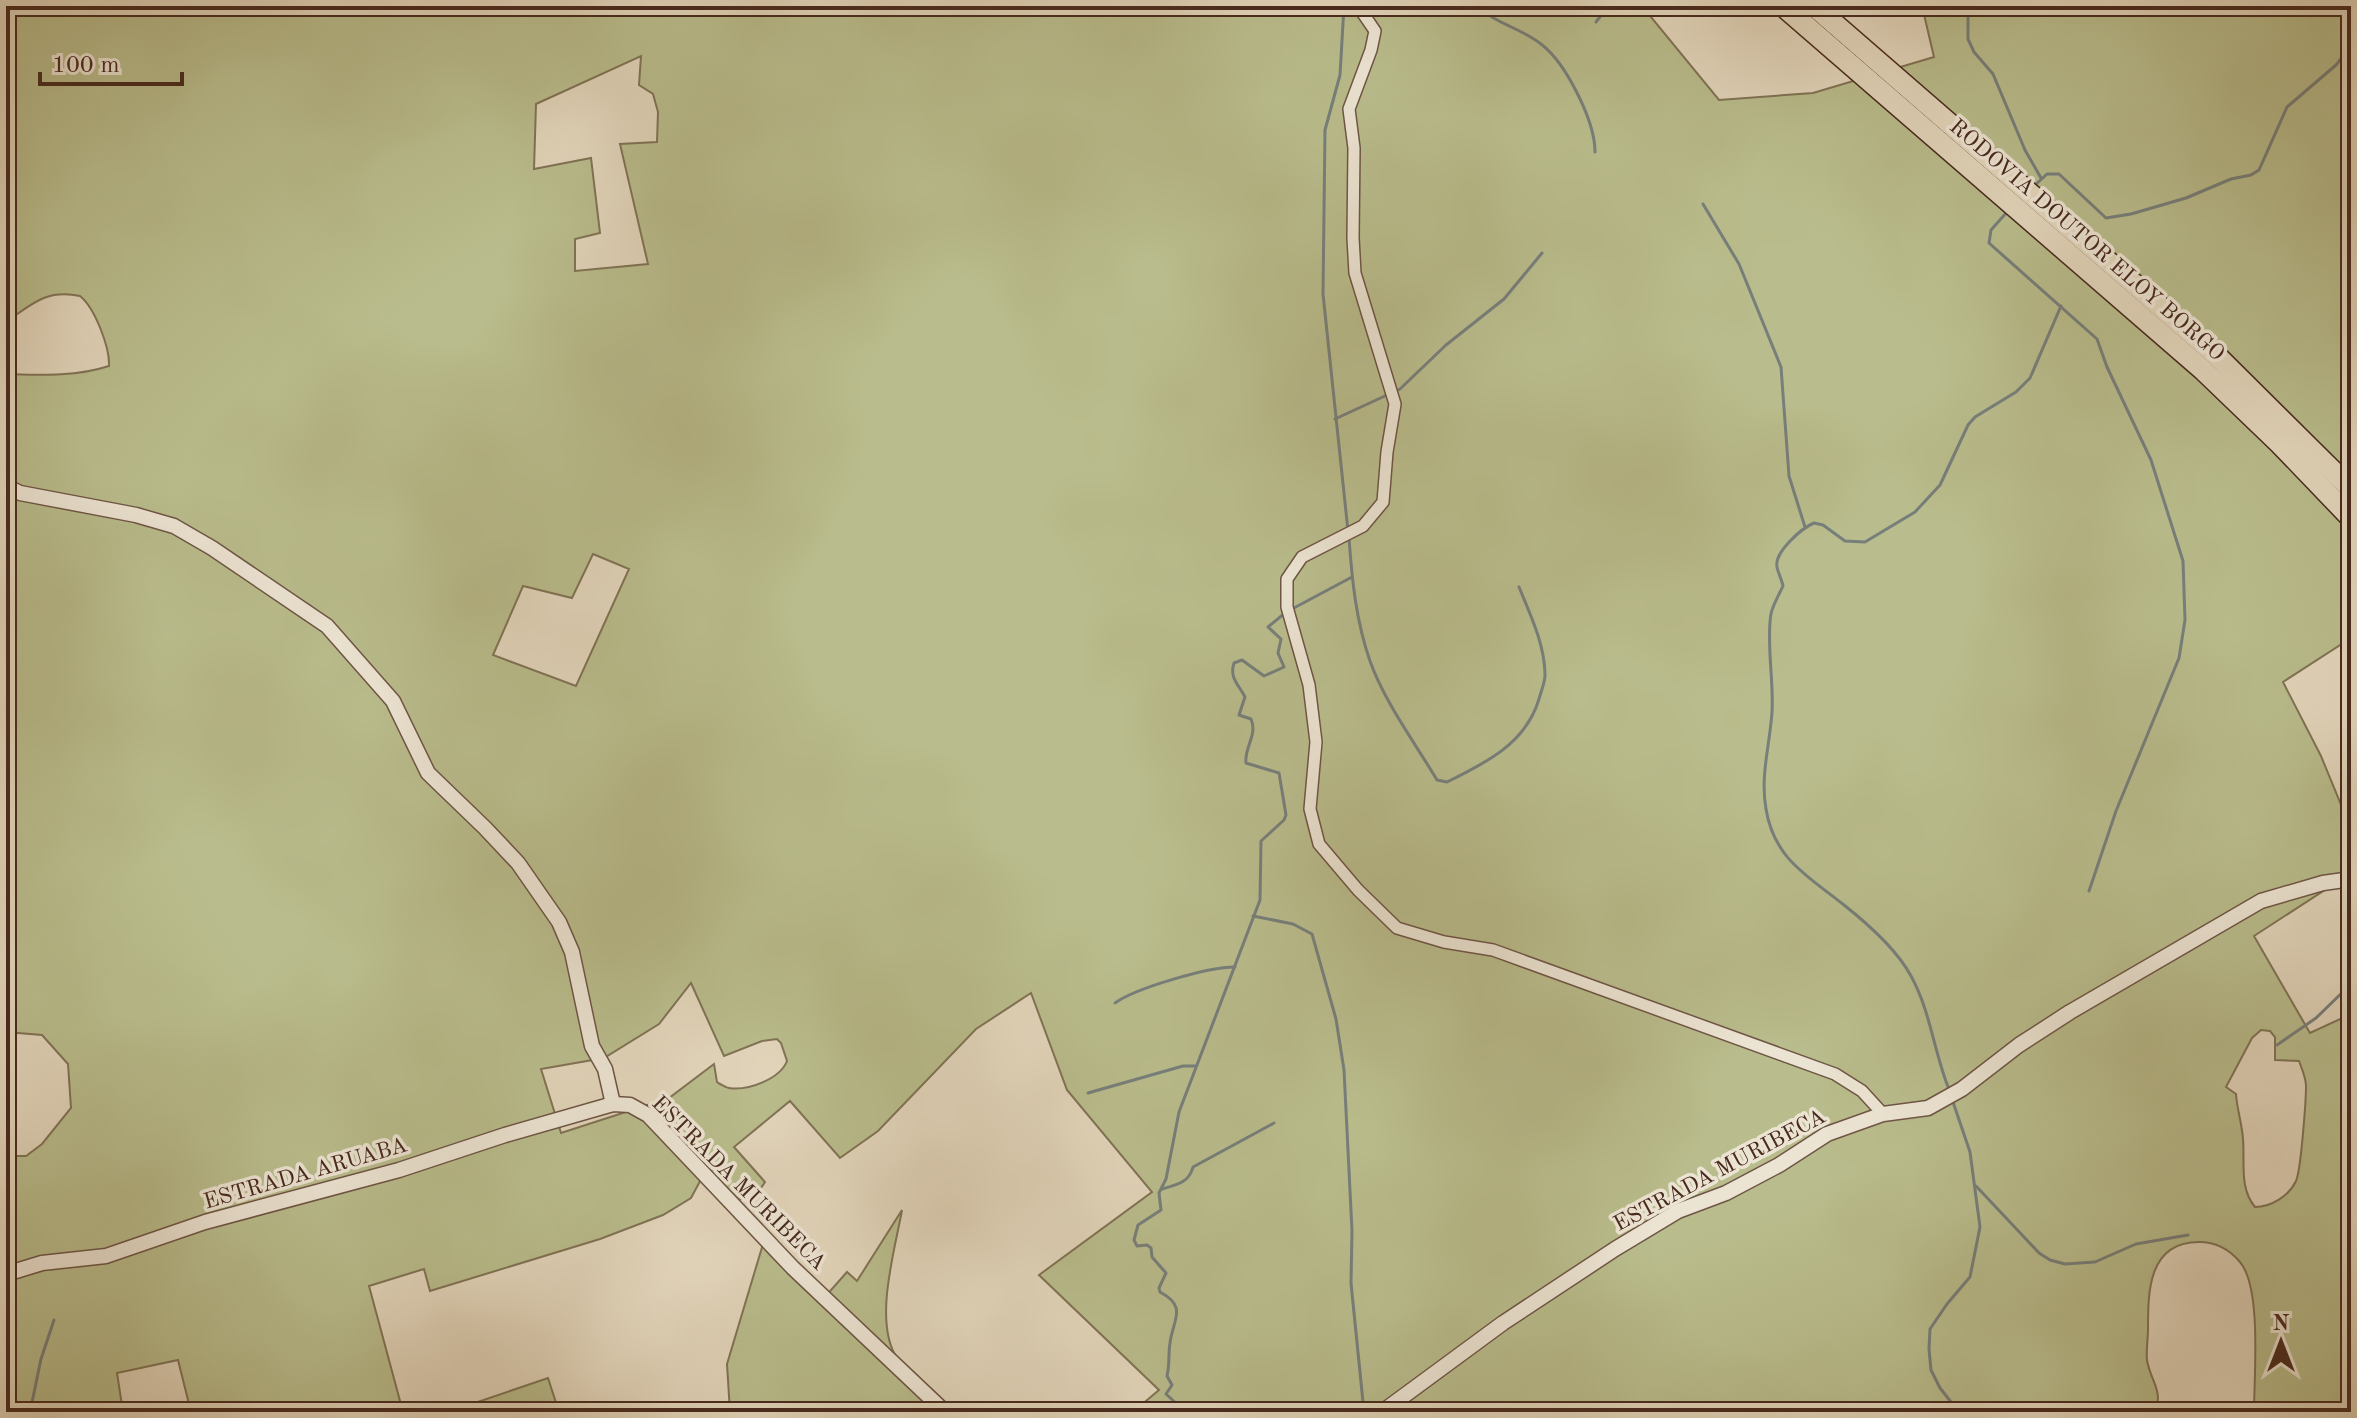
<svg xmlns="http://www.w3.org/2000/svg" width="2357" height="1418" viewBox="0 0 2357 1418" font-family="'Old Standard TT',serif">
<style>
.green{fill:#b9bc8c;stroke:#807355;stroke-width:2;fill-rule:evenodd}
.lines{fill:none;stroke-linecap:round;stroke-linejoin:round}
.stream{stroke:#777f7b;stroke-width:3}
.minor-casing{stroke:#6e5545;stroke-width:14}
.tertiary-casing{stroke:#6e5545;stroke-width:17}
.motorway-casing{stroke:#482a1e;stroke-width:23}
.minor{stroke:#ece4d3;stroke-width:11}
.tertiary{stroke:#ece4d3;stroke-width:14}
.motorway{stroke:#e2d5bb;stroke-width:20}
.labels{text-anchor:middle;stroke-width:7;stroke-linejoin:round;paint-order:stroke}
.street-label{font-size:22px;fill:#482a1e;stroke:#ece4d3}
</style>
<rect width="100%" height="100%" fill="#e2d5bb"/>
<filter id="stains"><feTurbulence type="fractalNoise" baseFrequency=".0025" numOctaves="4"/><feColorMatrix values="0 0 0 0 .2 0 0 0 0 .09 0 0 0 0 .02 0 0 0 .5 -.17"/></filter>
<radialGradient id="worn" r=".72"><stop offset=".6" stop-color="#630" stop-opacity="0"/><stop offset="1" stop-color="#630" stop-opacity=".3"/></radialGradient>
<!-- green -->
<g class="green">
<path d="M6 6H1642L1719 100 1813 93 1934 57 1922 6H2351V638L2283 682 2321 756 2351 829V873L2254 936 2310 1033 2351 1014V1412H2254C2254 1377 2262 1288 2240 1262 2229 1249 2216 1242 2199 1242 2148 1242 2148 1292 2148 1329 2148 1339 2146 1350 2147 1360 2150 1380 2164 1391 2155 1412H1133L1159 1390 1039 1275 1152 1192 1067 1090 1031 993 976 1029 878 1131 840 1158 790 1101 734 1147 765 1182 757 1194 735 1201 706 1170 691 1198 663 1215 600 1239 430 1291 424 1269 369 1286 403 1412H191L178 1360 117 1373 123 1412H6V1156H26L42 1144 71 1108 68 1064 42 1035 6 1032V374C40 375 75 377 109 366 110 348 95 308 80 296 46 289 32 304 6 322ZM641 56 639 85 653 94 658 112 657 142 620 144 648 264 575 271V239L600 233 591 158 534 169 536 104ZM593 554 629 569 576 686 493 655 523 586 572 598ZM691 983 724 1056 762 1041 777 1039 781 1043 787 1061C780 1079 748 1091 729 1088 727 1088 718 1083 717 1082L714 1064 669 1098 561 1133 541 1069 604 1058 659 1024ZM2261 1030 2270 1031 2275 1037V1060L2299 1061C2302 1069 2306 1078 2306 1086 2306 1100 2301 1170 2296 1181 2289 1196 2271 1207 2255 1207 2239 1188 2245 1162 2243 1139 2242 1124 2237 1109 2236 1094L2226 1087 2252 1038Z"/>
<path d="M902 1210C895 1250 873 1322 897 1358 910 1377 935 1396 951 1412H730L727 1364 766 1234 824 1298 847 1272 857 1281Z"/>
<path d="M548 1378 559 1412H470L469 1405Z"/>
</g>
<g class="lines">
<!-- stream -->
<g class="stream">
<path d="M1344 6 1340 75 1325 130 1323 294 1348 531"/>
<path d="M1477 6C1496 24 1521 28 1541 44 1566 63 1595 121 1595 152"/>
<path d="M1968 6V39L1974 52 1993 74 2025 150 2041 178"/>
<path d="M1596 22 1608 6"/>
<path d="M2033 187 2047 174H2059L2106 218 2131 214 2186 198 2231 179 2251 175 2259 170 2287 107 2336 65 2351 46"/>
<path d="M1703 204 1739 264 1781 367 1789 476 1805 527"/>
<path d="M2007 212 1991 230 1989 243 2097 339 2107 367 2151 460 2183 561 2185 620 2179 658 2116 811 2089 891"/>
<path d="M1335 419 1400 389 1446 345 1504 299 1542 253"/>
<path d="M1349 538C1352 580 1356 621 1370 661 1384 701 1415 743 1437 780L1447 782C1486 763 1526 743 1539 699 1541 691 1545 683 1545 675 1545 645 1530 614 1519 587"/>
<path d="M1292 609 1352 577"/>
<path d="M1253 916 1293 924 1312 934 1336 1019 1344 1070 1352 1231 1351 1283 1364 1412"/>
<path d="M1115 1003C1136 988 1208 967 1235 967"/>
<path d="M2277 1045 2316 1018 2351 984"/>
<path d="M1950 1092C1934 1054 1931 1012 1911 976 1897 950 1868 924 1844 905 1808 876 1774 859 1766 809 1760 776 1770 744 1772 712 1774 682 1766 641 1771 614 1773 604 1779 595 1783 586 1782 580 1778 573 1777 567 1774 552 1802 528 1814 523L1823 525 1845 541 1865 542 1915 512 1940 485 1968 425 1975 417 2016 392 2030 378 2061 306"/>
<path d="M1088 1093 1183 1066H1195"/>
<path d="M1952 1099 1970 1152 1980 1227 1970 1277 1947 1304 1930 1329 1929 1349 1931 1370 1940 1388 1959 1412"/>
<path d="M1976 1186 2039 1253 2050 1260 2065 1264 2095 1262 2136 1244 2188 1235"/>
<path d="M1162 1189C1176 1185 1189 1183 1193 1167L1274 1123"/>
<path d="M30 1412 41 1359 54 1320"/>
<path d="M835 1412 837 1403"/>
<path d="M1179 1412V1406L1166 1394 1172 1385 1167 1376C1170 1363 1168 1355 1170 1343 1173 1319 1188 1307 1160 1292L1159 1288 1166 1273 1152 1257 1151 1248 1147 1245 1137 1246 1134 1240 1138 1225 1161 1210 1159 1193 1166 1179 1179 1112 1260 900 1261 841 1284 820 1286 815 1279 773 1246 763C1244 747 1258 735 1251 719L1239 715 1245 697C1239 685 1229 678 1234 663L1242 660 1264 676 1284 667 1278 653 1281 639 1268 627 1285 613"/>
</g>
<!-- minor casing -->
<g class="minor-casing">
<path id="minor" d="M1351 6 1360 9 1375 31 1371 50 1349 109 1354 148 1353 238 1355 273 1395 404 1387 452 1383 502 1363 526 1302 557 1287 579V607L1309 685 1316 742 1310 809 1319 844 1358 890 1397 928 1444 942 1493 950 1835 1074 1862 1091 1883 1114"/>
</g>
<!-- tertiary casing -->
<g class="tertiary-casing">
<g id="tertiary">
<path d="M6 486 20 493 136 515 174 526 212 548 327 626 393 701 428 773 485 828 518 863 559 922 572 952 592 1046 605 1069 613 1104"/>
<path d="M6 1274 42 1263 106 1256 205 1222 399 1170 505 1135 613 1104 630 1105 648 1115 793 1268 945 1412"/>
<path d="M1382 1412 1503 1323 1615 1249 1678 1211 1726 1193 1779 1165 1827 1134 1883 1114 1928 1108 1962 1089 2019 1045 2070 1012 2261 901 2323 883 2351 879"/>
</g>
</g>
<!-- motorway casing -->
<g class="motorway-casing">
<g id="motorway">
<path d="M1783 6 2203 370 2280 444 2351 518"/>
<path d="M1814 6 2217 356 2351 489"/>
</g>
</g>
<!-- minor -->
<use href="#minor" class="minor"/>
<!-- tertiary -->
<use href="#tertiary" class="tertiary"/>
<!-- motorway -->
<use href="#motorway" class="motorway"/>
</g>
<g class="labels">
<!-- street labels -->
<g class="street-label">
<text transform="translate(2088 239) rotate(41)" y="8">RODOVIA DOUTOR ELOY BORGO</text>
<text transform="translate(1719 1169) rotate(-28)" y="8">ESTRADA MURIBECA</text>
<text transform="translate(305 1172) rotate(-16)" y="8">ESTRADA ARUABA</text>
<text transform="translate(740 1182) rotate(45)" y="8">ESTRADA MURIBECA</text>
</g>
</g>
<!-- margin -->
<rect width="2357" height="1418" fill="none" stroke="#e2d5bb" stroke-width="32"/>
<rect x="8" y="8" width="2341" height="1402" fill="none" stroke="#482a1e" stroke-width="4"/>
<rect x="16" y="16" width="2325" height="1386" fill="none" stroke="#482a1e" stroke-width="2"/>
<!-- north arrow -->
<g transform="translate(2281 1342)" stroke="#ece4d3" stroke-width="6" paint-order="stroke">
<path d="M0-6L14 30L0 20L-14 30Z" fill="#482a1e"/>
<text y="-12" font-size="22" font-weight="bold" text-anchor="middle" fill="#482a1e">N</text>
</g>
<!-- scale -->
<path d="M40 72v12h142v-12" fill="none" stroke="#482a1e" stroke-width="4"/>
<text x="52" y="72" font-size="24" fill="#482a1e" stroke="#ece4d3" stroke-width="6" paint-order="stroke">100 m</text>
<rect width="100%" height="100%" filter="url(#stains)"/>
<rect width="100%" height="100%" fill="url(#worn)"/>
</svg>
